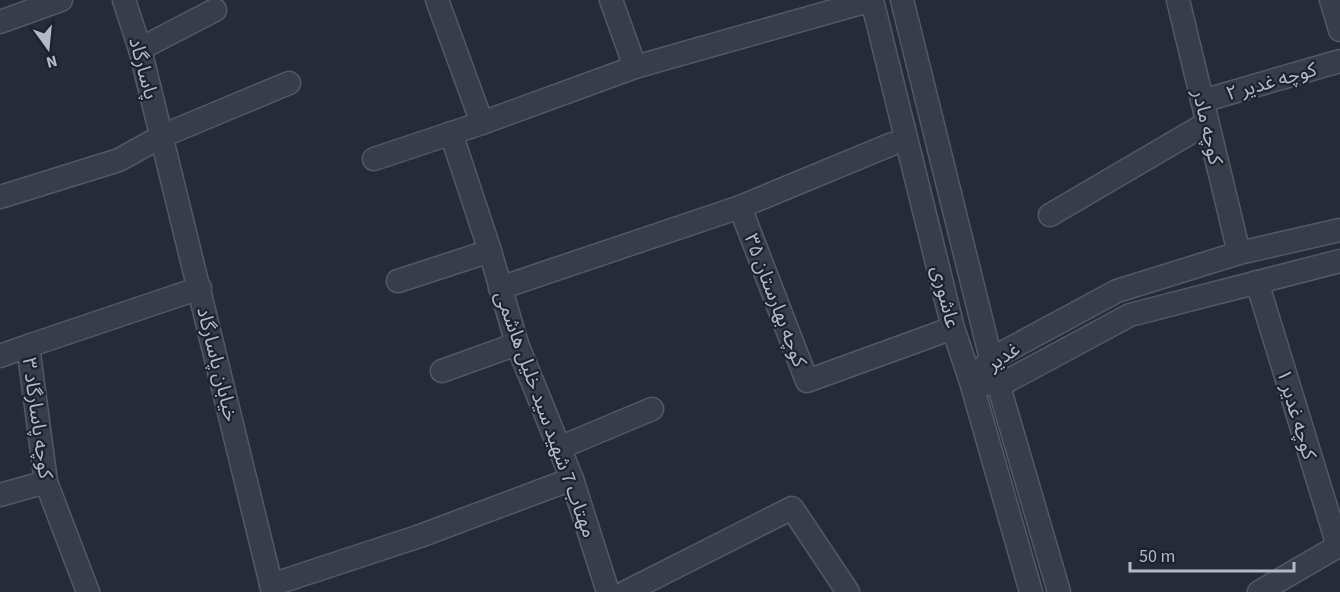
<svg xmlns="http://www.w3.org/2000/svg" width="1340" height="592" viewBox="0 0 1340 592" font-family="'Source Sans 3','Noto Sans Arabic',sans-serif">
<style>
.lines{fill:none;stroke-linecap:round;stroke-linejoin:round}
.minor-casing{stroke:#535964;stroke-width:25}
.minor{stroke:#383e49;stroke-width:22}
.labels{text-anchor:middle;stroke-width:4.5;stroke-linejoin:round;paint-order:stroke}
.street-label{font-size:20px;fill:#b3b9c5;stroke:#1d232e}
</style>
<rect width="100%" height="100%" fill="#252b39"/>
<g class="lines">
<!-- minor casing -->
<g class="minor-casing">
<g id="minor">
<path d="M124 0 140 49 273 592"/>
<path d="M437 0 482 123"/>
<path d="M611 0 635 67"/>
<path d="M872 0 953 328 971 382 1031 592"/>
<path d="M902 0 991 359 1059 592"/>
<path d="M1178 0 1239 253"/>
<path d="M1331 0 1340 30"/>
<path d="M0 22 61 0"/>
<path d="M140 49 215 10"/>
<path d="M1202 101 1340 61"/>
<path d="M451 133 490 251 517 344 572 479 608 592"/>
<path d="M374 159 482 123 635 67 872 0"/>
<path d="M0 197 119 160 162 136 289 83"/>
<path d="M740 207 807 381 953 328"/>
<path d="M1050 215 1207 123"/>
<path d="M398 281 490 251"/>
<path d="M1257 282 1338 546"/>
<path d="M500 288 740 207 892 144"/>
<path d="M0 356 28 346"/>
<path d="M982 369 991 359 1117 291 1239 253 1340 230"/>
<path d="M442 371 517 344"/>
<path d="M985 383 1000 385 1130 315 1340 261"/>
<path d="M559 448 652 409"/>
<path d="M0 495 46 482"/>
<path d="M271 585 420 536 572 479"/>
<path d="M88 592 46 482 28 346 200 288"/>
<path d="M626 592 792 508 848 592"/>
<path d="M1259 592 1340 545"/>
</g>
</g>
<!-- minor -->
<use href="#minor" class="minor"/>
</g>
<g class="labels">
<!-- street labels -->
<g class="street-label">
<text transform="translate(144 68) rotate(75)" y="7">پاسارگاد</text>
<text transform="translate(1271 81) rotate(-16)" y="7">کوچه غدیر ۲</text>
<text transform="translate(1208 127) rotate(77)" y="7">کوچه مادر</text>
<text transform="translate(946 297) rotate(76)" y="7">عاشوری</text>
<text transform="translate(776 300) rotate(69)" y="7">کوچه بهارستان ۳۵</text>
<text transform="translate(1003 356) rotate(-34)" y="7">غدیر</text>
<text transform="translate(218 364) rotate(76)" y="7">خیابان پاسارگاد</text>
<text transform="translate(546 414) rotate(70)" y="7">مهتاب 7 شهید سید خلیل هاشمی</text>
<text transform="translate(1297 414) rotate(73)" y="7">کوچه غدیر ۱</text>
<text transform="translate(38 418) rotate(82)" y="7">کوچه پاسارگاد ۳</text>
</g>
</g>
<!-- north arrow -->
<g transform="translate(48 48) rotate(165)" stroke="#1d232e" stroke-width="4.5" paint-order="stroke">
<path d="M0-4.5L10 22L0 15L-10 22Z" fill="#b3b9c5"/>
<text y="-9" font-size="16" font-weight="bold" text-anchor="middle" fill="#b3b9c5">N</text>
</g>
<!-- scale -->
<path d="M1130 562v9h164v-9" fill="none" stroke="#b3b9c5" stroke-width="3"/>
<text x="1139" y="562" font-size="18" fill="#b3b9c5" stroke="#1d232e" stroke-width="4.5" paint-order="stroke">50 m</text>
</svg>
